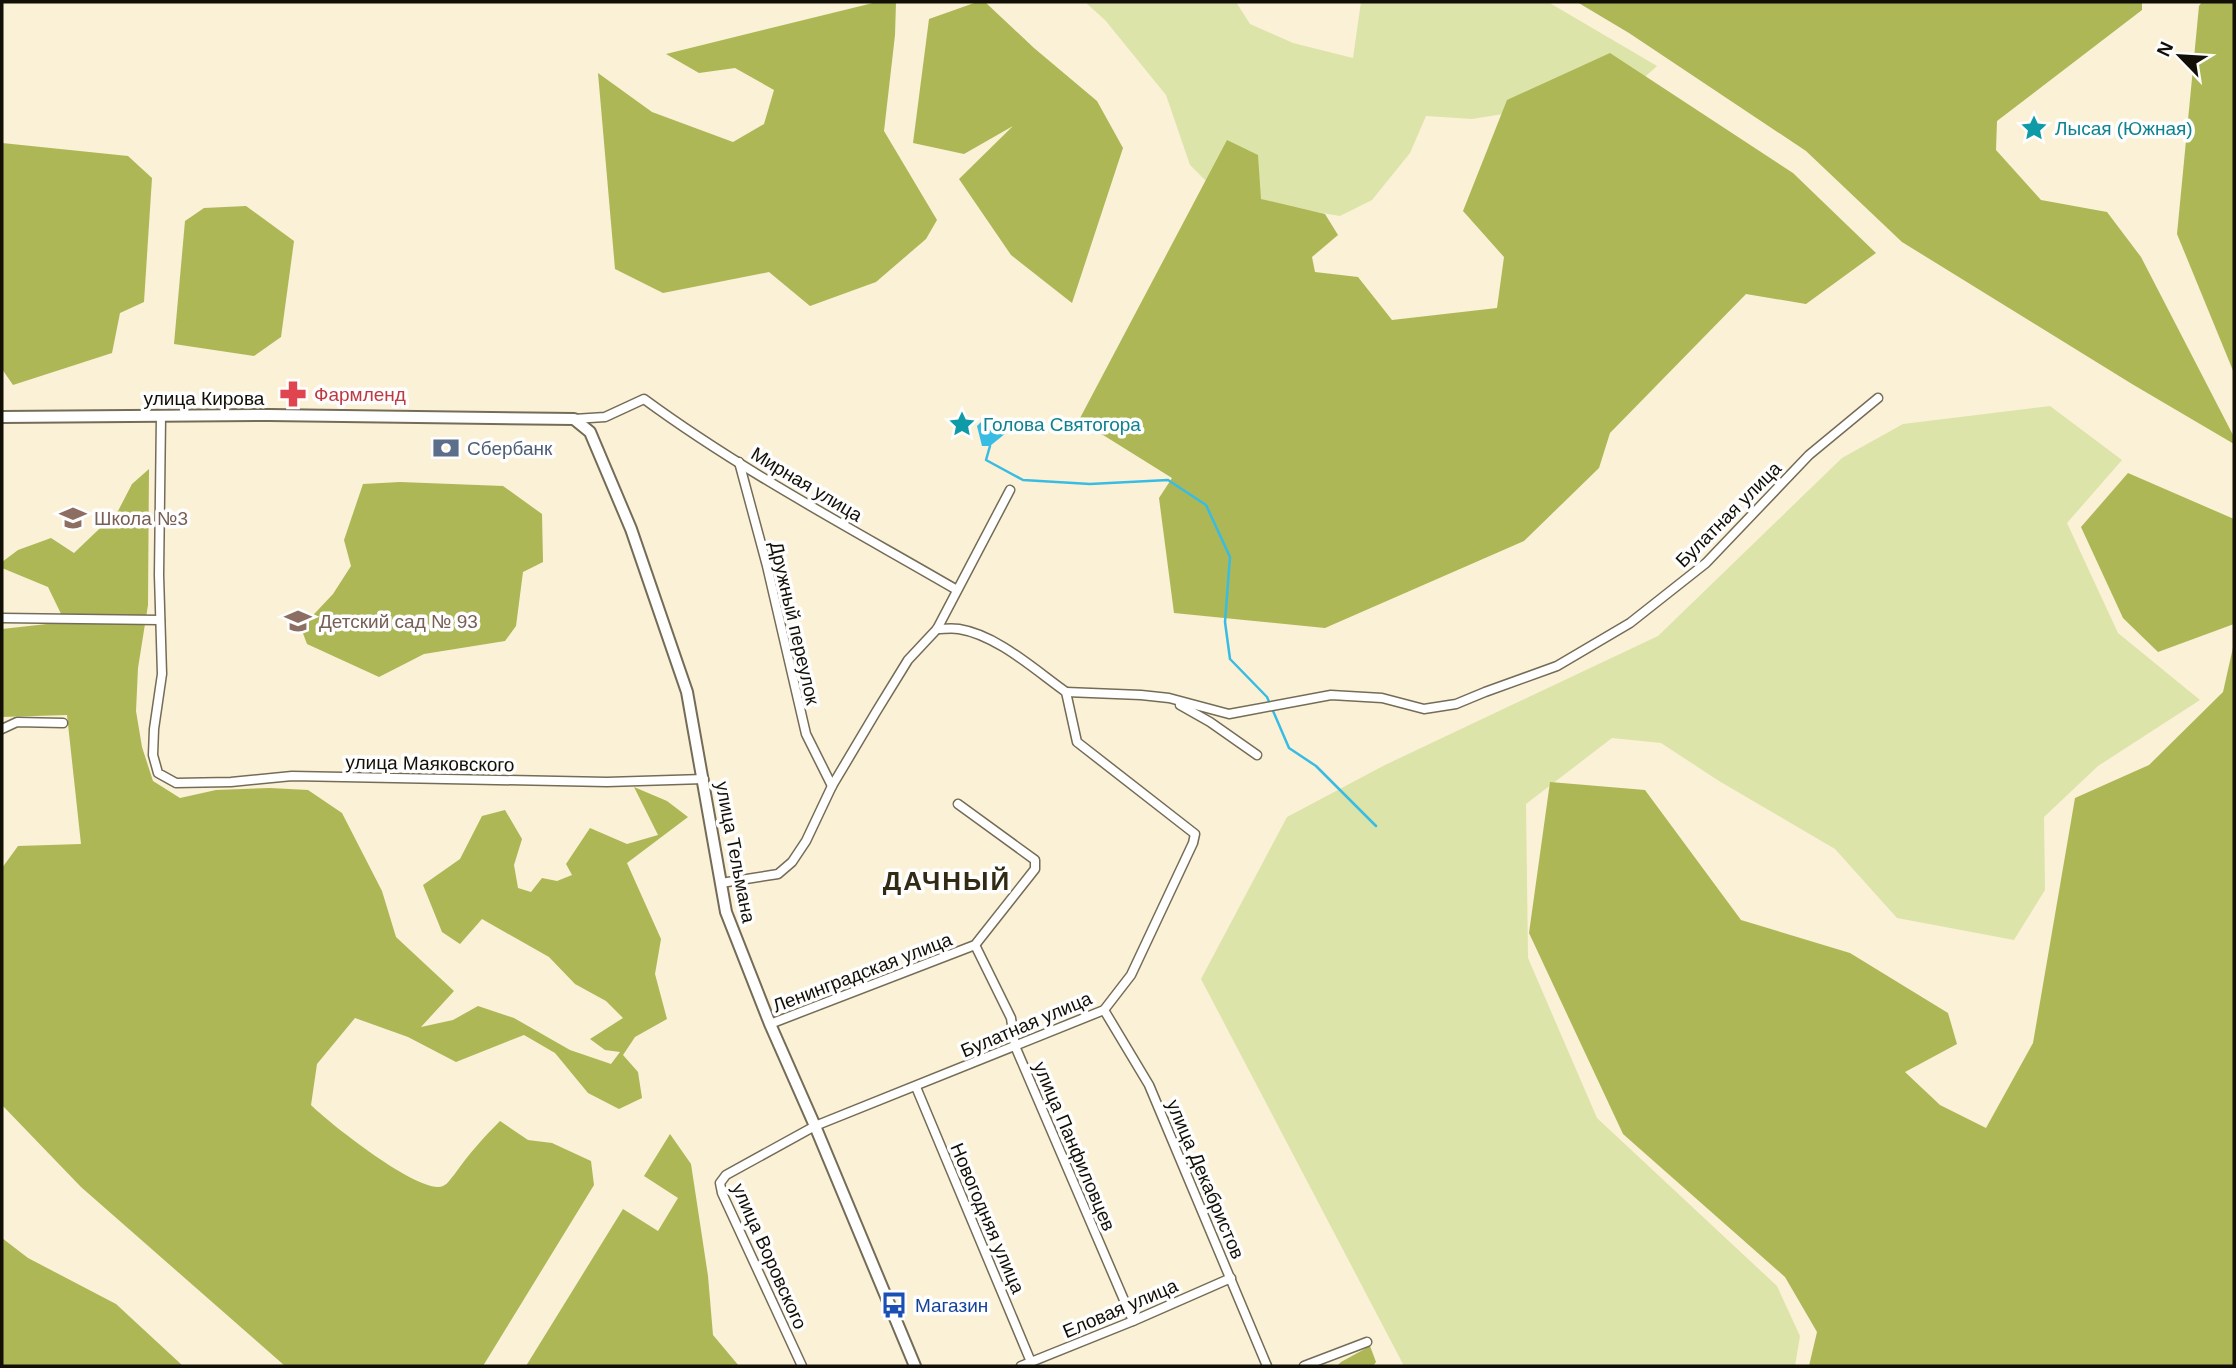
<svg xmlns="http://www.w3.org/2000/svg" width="2236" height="1368" viewBox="0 0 2236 1368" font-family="Arial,sans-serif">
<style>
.green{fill:#dce4aa}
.forest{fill:#adb756}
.water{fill:#38bce3}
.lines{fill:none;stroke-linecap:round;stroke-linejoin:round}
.stream{stroke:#38bce3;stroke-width:2.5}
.minor-casing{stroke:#746c56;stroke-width:11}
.tertiary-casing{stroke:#746c56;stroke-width:14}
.minor{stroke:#fff;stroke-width:8}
.tertiary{stroke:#fff;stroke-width:10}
.labels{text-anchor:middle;stroke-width:7;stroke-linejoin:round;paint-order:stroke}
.culture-label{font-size:19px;fill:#0d838f;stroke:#fefefe;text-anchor:start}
.health-label{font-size:19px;fill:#be3a42;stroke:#fefefe;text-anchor:start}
.street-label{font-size:19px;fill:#120f07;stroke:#fefefe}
.service-label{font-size:19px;fill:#4e5e75;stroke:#fefefe;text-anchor:start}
.education-label{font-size:19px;fill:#785e54;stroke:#fefefe;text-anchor:start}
.transit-label{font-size:19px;fill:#164399;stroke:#fefefe;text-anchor:start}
.district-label{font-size:26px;font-weight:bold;letter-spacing:2px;fill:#312a15;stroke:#fefefe}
</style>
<rect width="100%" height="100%" fill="#faf1d7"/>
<!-- green -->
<g class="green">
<path d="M1085 2H1236L1250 24 1293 43 1353 58 1361 2H1548L1657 66 1600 117 1516 112 1472 119 1426 116 1410 153 1372 200 1340 216 1293 208 1210 185 1190 165 1166 95 1105 20Z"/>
<path d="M2050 406 2122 460 2067 523 2118 633 2200 700 2098 766 2044 817 2045 890 2014 940 1897 918 1835 849 1719 781 1661 743 1612 738 1526 804 1528 958 1597 1118 1777 1286 1800 1336 1795 1366H1404L1201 979 1287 817 1385 765 1658 636 1842 458 1903 424Z"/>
</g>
<!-- forest -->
<g class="forest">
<path d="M877 2H896L895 35 884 131 937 220 926 239 876 282 810 306 769 272 663 293 615 269 598 73 652 112 733 142 764 124 774 90 735 68 699 73 666 54Z"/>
<path d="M977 2H985L1034 48 1097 101 1123 148 1072 303 1011 255 959 179 1013 126 964 154 913 143 929 19Z"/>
<path d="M1577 2H2142V10L1997 121 1996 150 2041 200 2107 212 2141 257 2234 437V444L2132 384 1902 242 1806 151 1629 33Z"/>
<path d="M2202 2H2234V373L2177 234 2199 6Z"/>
<path d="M1610 53 1793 173 1876 253 1806 304 1746 294 1610 433 1599 468 1524 541 1325 628 1174 613 1159 498 1172 478 1079 420 1227 140 1258 155 1261 199 1325 214 1338 235 1312 257 1315 272 1358 277 1392 320 1497 308 1504 257 1463 211 1507 100Z"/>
<path d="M2 143 128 156 152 178 144 302 120 313 112 353 13 385 2 369Z"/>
<path d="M246 206 294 241 281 337 254 356 174 344 185 221 204 208Z"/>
<path d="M149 469 148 605 138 668 136 711 142 747 153 781 180 798 216 790 270 788 308 790 342 813 382 891 396 937 454 991 421 1027 453 1020 478 1006 514 1018 570 1050 611 1064 620 1052 605 1050 590 1039 623 1018 606 1001 575 984 549 957 482 919 460 944 442 932 423 885 460 859 482 816 505 810 522 839 514 865 518 888 531 892 542 878 557 881 572 875 566 864 590 828 627 844 658 835 634 787 667 801 688 817 627 863 661 939 655 974 667 1019 635 1037 623 1055 638 1072 642 1098 619 1109 588 1093 555 1053 524 1035 456 1062 408 1037 355 1018 317 1064 311 1105C329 1123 421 1196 443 1186 448 1184 450 1179 454 1175 468 1155 483 1138 500 1121L528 1140 552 1143 591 1161 594 1185 483 1366H285L81 1187 2 1105V868L18 846 81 844 67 715 2 717V629L65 622 48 587 2 568V562L18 550 51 538 74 553 118 511 132 484Z"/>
<path d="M2128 473 2234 519V624L2158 652 2123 618 2081 527Z"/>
<path d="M400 482 503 486 542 514 543 562 523 572 516 626 505 641 424 654 379 677 307 644 301 628 333 594 351 566 344 540 363 484Z"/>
<path d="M2234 643V1366H1809L1817 1332 1785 1277 1623 1134 1529 933 1550 782 1645 790 1741 920 1850 953 1948 1013 1957 1044 1905 1072 1940 1105 1986 1128 2033 1043 2075 798 2149 765 2223 692Z"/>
<path d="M670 1134 691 1164 708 1276 713 1335 739 1366H526L623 1209 658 1231 678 1198 644 1176Z"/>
<path d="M2 1238 28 1258 116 1304 183 1366H2Z"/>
<path d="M1370 1346 1376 1362 1373 1366H1337L1341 1362Z"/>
</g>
<!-- water -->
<path class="water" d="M985 418 997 422 1006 433 990 446H982L977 426Z"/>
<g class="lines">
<!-- stream -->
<path class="stream" d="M990 446 986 460 1023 480 1090 484 1168 480 1206 505 1230 557 1225 622 1230 659 1267 697 1289 748 1316 766 1376 826"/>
<!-- minor casing -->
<g class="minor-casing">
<g id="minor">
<path d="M161 416 159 575 162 674 154 729 153 755 158 773 176 783 231 782 292 776 607 782 704 779"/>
<path d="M574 419 605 417 644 399C742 471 852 529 957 590"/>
<path d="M739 462 767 566 806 734 832 786"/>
<path d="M2 618 160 620"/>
<path d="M1066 692 1141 695 1169 698 1229 714 1331 695 1382 698 1424 709 1456 704 1485 692 1557 666 1630 623 1706 563 1809 455 1878 398"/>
<path d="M1180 705 1210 722 1257 755"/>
<path d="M2 729 17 722 63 723"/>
<path d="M721 883 778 874 792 862 806 841 832 786 876 712 908 660 937 629 1010 490"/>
<path d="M975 945 1011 1018 1015 1046 1133 1321"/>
<path d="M1104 1010 1149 1085 1267 1366"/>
<path d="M770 1024 975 945 1035 869V860L958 804"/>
<path d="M916 1087 1031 1362"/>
<path d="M802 1366 722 1193 720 1183 726 1175 815 1126 1104 1010 1131 975 1193 843 1195 834 1077 742 1066 692C1035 670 997 635 959 629 952 628 944 629 937 629"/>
<path d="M1021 1366 1133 1321 1231 1278"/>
<path d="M1304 1366 1367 1342"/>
</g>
</g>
<!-- tertiary casing -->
<g class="tertiary-casing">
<path id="tertiary" d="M2 417 269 415 574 419 590 432 631 529 687 692 726 912 770 1024 815 1126 915 1366"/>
</g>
<!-- minor -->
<use href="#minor" class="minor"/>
<!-- tertiary -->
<use href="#tertiary" class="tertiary"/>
</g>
<!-- icons -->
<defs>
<g id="sight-bare" transform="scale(2.1)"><path d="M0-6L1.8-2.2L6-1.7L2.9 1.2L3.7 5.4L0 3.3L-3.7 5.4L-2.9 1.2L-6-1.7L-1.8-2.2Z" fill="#0f9aa8" stroke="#fefefe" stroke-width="2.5" paint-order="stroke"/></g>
<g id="pharmacy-bare" transform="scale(2.1)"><path d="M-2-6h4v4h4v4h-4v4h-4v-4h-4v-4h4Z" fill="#e0444e" stroke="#fefefe" stroke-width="2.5" paint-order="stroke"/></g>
<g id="bank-bare" transform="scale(2.1)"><path d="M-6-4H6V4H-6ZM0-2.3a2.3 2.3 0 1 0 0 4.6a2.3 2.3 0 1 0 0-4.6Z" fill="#5c6f8a" stroke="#fefefe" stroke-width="2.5" paint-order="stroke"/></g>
<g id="school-bare" transform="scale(2.1)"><path d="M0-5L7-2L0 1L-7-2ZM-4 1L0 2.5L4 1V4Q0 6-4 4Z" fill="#8d6e63" stroke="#fefefe" stroke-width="2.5" paint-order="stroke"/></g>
<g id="bus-bare" transform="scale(2.1)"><path d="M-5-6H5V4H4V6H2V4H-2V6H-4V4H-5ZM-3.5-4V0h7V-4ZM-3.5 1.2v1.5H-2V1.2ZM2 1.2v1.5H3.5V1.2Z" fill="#1a4fb4" stroke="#fefefe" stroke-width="2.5" paint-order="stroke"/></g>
</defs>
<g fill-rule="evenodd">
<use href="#sight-bare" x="2034" y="128"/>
<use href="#pharmacy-bare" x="293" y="394"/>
<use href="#sight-bare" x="962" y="424"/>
<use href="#bank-bare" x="446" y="448"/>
<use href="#school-bare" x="73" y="518"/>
<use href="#school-bare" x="298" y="621"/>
<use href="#bus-bare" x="894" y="1305"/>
</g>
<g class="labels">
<!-- culture labels -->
<g class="culture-label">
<text x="2055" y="135">Лысая (Южная)</text>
<text x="983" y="431">Голова Святогора</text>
</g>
<!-- health labels -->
<g class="health-label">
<text x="314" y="401">Фармленд</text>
</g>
<!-- street labels -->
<g class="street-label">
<text x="204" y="405">улица Кирова</text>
<text transform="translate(807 484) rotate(31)" y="7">Мирная улица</text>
<text transform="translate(1728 514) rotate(-45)" y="7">Булатная улица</text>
<text transform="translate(795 623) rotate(77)" y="7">Дружный переулок</text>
<text transform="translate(430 763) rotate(1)" y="7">улица Маяковского</text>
<text transform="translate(736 852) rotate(79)" y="7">улица Тельмана</text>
<text transform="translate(862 972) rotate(-21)" y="7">Ленинградская улица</text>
<text transform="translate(1026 1024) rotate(-23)" y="7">Булатная улица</text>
<text transform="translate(1075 1146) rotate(67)" y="7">улица Панфиловцев</text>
<text transform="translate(1206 1179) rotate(67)" y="7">улица Декабристов</text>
<text transform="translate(988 1218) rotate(67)" y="7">Новогодняя улица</text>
<text transform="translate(770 1256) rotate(66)" y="7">улица Воровского</text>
<text transform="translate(1120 1308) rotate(-23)" y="7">Еловая улица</text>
</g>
<!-- service labels -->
<g class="service-label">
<text x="467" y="455">Сбербанк</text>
</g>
<!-- education labels -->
<g class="education-label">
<text x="94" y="525">Школа №3</text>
<text x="319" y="628">Детский сад № 93</text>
</g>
<!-- transit labels -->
<g class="transit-label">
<text x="915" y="1312">Магазин</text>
</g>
<!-- district labels -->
<g class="district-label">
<text x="947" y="890">ДАЧНЫЙ</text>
</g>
</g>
<!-- border -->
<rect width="2236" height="1368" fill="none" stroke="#120f07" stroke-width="7"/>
<!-- north arrow -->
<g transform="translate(2180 56) rotate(295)" stroke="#fefefe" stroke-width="5" paint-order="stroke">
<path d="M0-5L12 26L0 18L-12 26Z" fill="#120f07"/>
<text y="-10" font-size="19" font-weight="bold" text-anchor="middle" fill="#120f07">N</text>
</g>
</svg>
